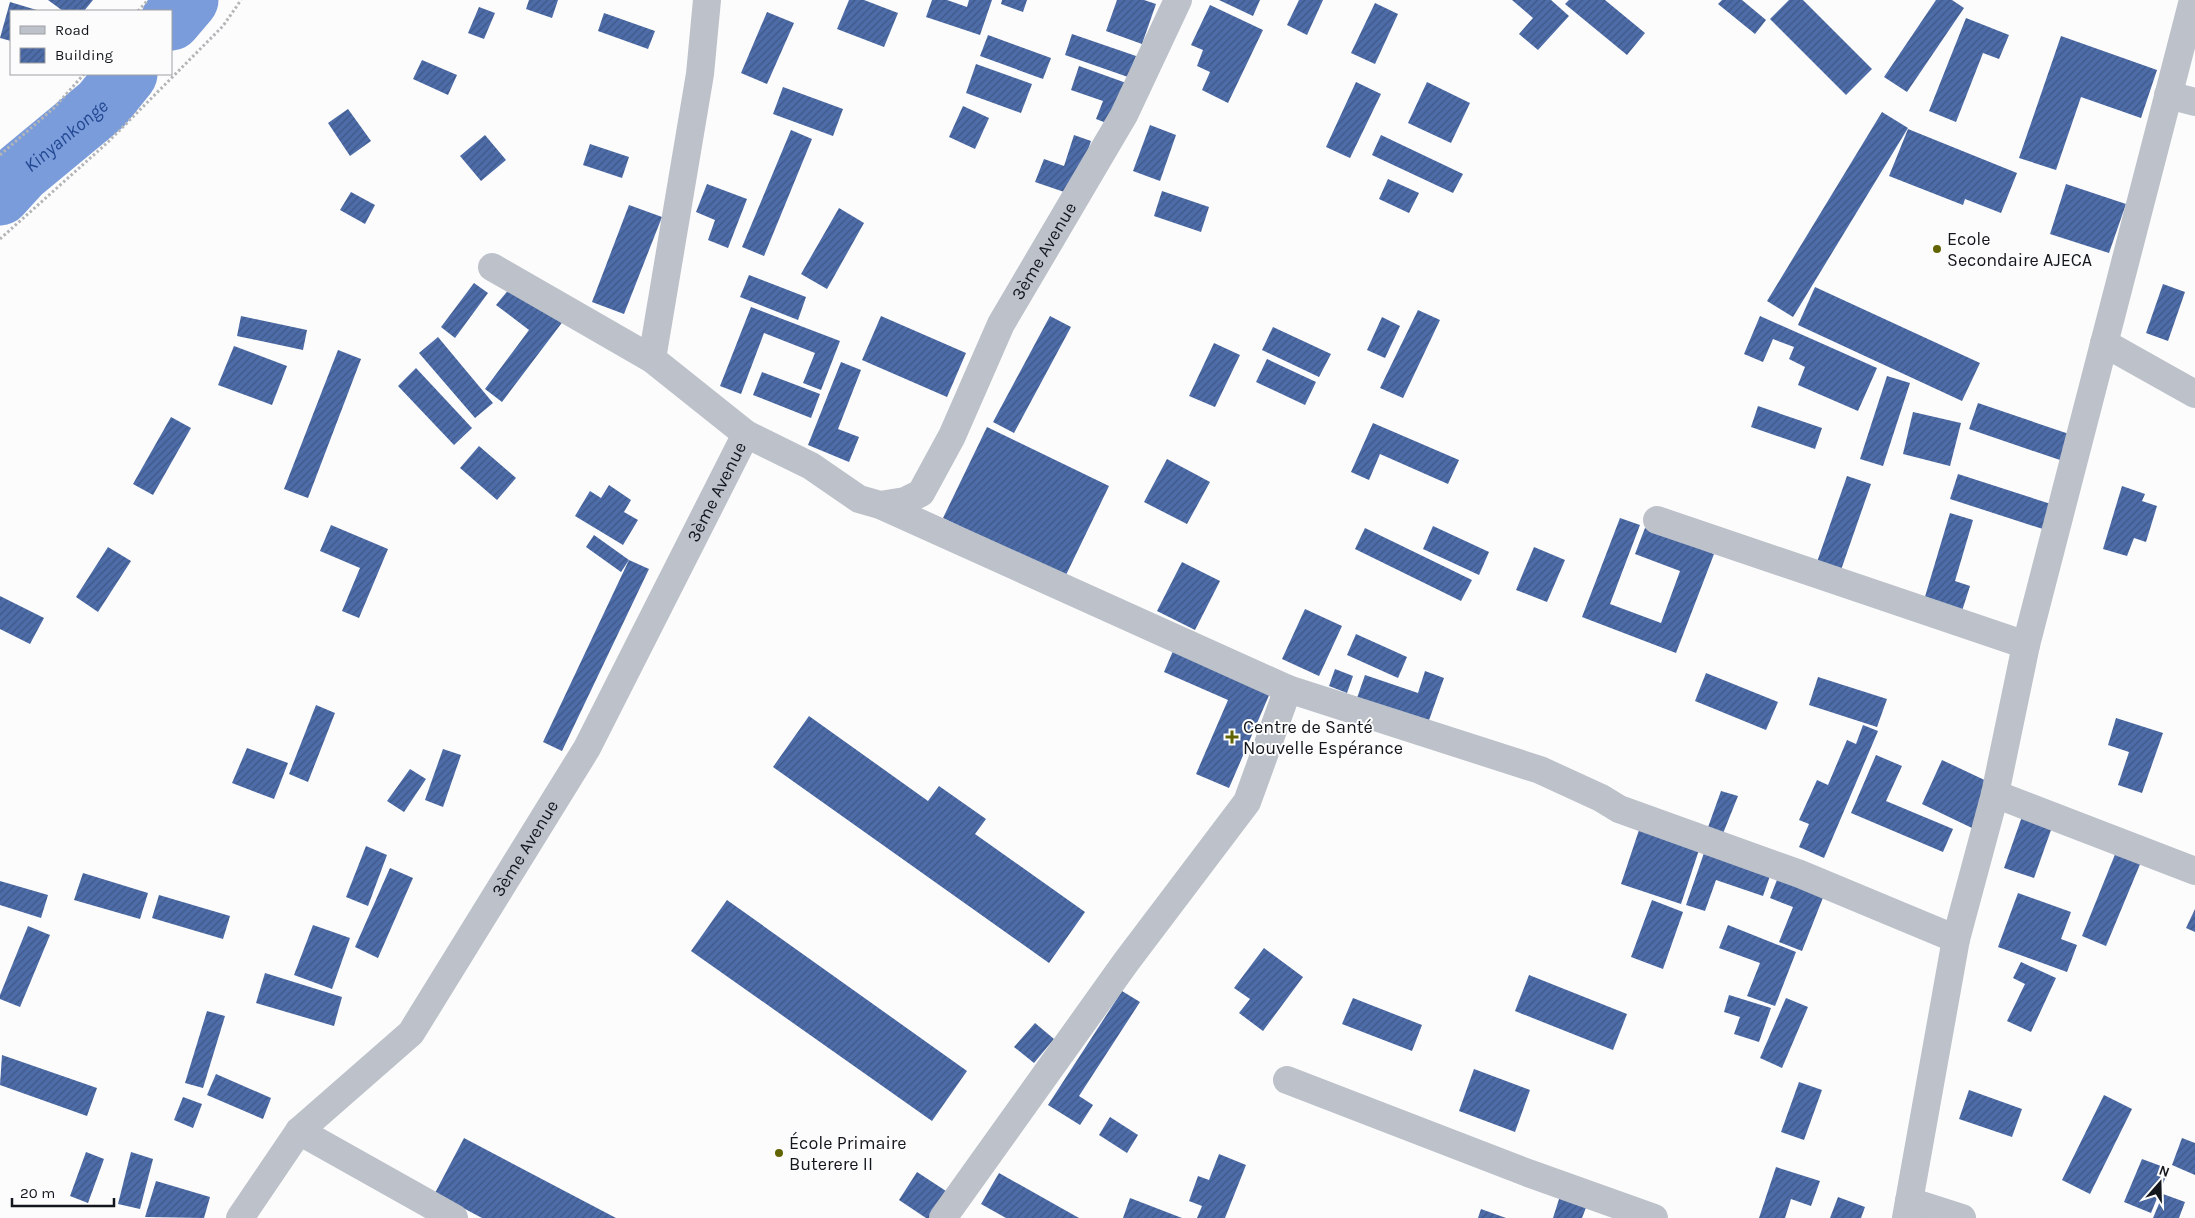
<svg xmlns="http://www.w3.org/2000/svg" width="2195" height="1218" viewBox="0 0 2195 1218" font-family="Karla,sans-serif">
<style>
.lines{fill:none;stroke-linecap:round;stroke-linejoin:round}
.river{stroke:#7a9cdb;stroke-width:61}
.building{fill:url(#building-hatch)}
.path{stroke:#b3b5b7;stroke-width:3;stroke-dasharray:2.5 2.5;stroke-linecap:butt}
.street{stroke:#bcc1ca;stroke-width:28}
.poi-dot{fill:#616400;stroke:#fcfcfc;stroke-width:2}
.labels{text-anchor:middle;stroke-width:4;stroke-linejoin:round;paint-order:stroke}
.poi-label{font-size:18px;fill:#13171d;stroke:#fcfcfc;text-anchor:start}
.street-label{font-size:18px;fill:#13171d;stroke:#fcfcfc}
.water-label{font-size:19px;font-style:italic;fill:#224892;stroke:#fcfcfc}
</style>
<defs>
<pattern id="building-hatch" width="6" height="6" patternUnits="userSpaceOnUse" patternTransform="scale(1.25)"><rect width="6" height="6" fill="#4d6ca8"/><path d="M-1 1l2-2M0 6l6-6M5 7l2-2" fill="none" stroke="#3f5888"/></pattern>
</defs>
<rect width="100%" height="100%" fill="#fcfcfc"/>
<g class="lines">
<!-- river -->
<g class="river">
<path d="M171 20 188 0"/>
<path id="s1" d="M0 195 21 172 102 105 127 74"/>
</g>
</g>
<!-- building -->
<g class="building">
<path d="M48 0H93L84 11H63Z"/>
<path d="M529 0H558L552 18 526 9Z"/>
<path d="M849 0H864L898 13 884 47 837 29Z"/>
<path d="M932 0H947L967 7 969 0H992L980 35 926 17Z"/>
<path d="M1002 0H1027L1023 12 1001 4Z"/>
<path d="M1117 0H1144L1156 4 1142 44 1106 31Z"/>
<path d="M1219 0H1260L1253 16Z"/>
<path d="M1299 0H1323L1307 35 1287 25Z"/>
<path d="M1512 0H1551L1569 16 1538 50 1519 34 1533 18Z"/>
<path d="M1569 0H1605L1645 33 1627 55 1565 4Z"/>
<path d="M1722 0H1742L1766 20 1755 34 1718 4Z"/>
<path d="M1789 0H1803L1872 69 1846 95 1770 19Z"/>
<path d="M1936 0H1952L1964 8 1907 92 1884 77Z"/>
<path d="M10 2 40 11H11V41L0 38Z"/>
<path d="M1375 3 1398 14 1375 64 1351 53Z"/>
<path d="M1210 5 1263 30 1228 103 1202 90 1210 72 1197 66 1203 50 1191 45Z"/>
<path d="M479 7 495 13 484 39 468 33Z"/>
<path d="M767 12 794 23 767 84 741 73Z"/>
<path d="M604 13 655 31 648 49 598 31Z"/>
<path d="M1966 18 2009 35 1999 59 1983 53 1956 122 1929 111Z"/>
<path d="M1072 34 1136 56 1128 77 1065 55Z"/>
<path d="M988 35 1051 58 1043 79 980 56Z"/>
<path d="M2061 36 2157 70 2141 118 2081 97 2056 170 2019 158Z"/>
<path d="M422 60 457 75 448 95 413 79Z"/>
<path d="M976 64 1032 84 1021 113 966 93Z"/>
<path d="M1079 66 1129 84 1114 126 1096 119 1103 101 1071 90Z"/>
<path d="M1356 82 1381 94 1350 158 1326 147Z"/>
<path d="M1427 82 1470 103 1451 143 1408 123Z"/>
<path d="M783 87 843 109 833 136 773 114Z"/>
<path d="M963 106 989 118 975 149 949 137Z"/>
<path d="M348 109 371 141 350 156 328 123Z"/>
<path d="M1882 112 1908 128 1793 317 1767 301Z"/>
<path d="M1150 125 1176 135 1160 181 1133 171Z"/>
<path d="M1908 129 2017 173 2001 213 1965 199 1963 205 1889 176Z"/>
<path d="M791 130 812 139 764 256 742 247Z"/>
<path d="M485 135 506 160 481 181 460 156Z"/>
<path d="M1074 135 1091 141 1073 195 1035 182 1044 159 1064 166Z"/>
<path d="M1381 135 1463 174 1453 193 1372 155Z"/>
<path d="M590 144 629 157 622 178 583 165Z"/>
<path d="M1388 179 1419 193 1409 213 1379 199Z"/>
<path d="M707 184 747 199 728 248 708 240 715 220 696 212Z"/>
<path d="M2066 184 2126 204 2109 253 2050 234Z"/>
<path d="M1162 191 1209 207 1201 232 1154 216Z"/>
<path d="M351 192 375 205 365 224 340 210Z"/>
<path d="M629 205 662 217 624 314 592 302Z"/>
<path d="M839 208 864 223 827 289 801 274Z"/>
<path d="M749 275 806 297 798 320 740 297Z"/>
<path d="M474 283 488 293 455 338 441 327Z"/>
<path d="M514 283 564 320 502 402 485 389 529 330 496 305Z"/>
<path d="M2163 284 2185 292 2168 341 2146 333Z"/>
<path d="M1815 287 1980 363 1962 401 1798 325Z"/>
<path d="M751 307 840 341 821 390 803 383 815 353 764 333 741 394 720 386Z"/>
<path d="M1418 310 1440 320 1403 398 1380 388Z"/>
<path d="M241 316 307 330 303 350 237 336Z"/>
<path d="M881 316 966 353 947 397 862 360Z"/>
<path d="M1050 316 1071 327 1014 433 993 422Z"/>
<path d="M1760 316 1877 368 1858 411 1798 385 1805 367 1789 359 1794 347 1773 339 1763 362 1744 354Z"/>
<path d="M1382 317 1400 326 1385 358 1367 350Z"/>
<path d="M1273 327 1331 354 1319 377 1262 350Z"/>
<path d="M438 337 493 403 475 418 419 353Z"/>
<path d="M1214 343 1240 355 1215 407 1189 396Z"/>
<path d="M234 346 287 366 272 405 218 385Z"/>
<path d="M338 350 361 359 308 498 284 489Z"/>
<path d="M1267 359 1316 382 1305 405 1256 382Z"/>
<path d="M841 362 861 370 838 429 859 437 849 462 808 445Z"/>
<path d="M416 368 472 428 454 445 398 386Z"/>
<path d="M762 372 820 394 811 418 753 395Z"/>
<path d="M1887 376 1910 383 1883 466 1860 459Z"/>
<path d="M1978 403 2072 435 2063 461 1969 429Z"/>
<path d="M1758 406 1822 428 1815 449 1751 427Z"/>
<path d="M1913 412 1961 423 1950 466 1903 454Z"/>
<path d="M171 417 191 428 153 495 133 484Z"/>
<path d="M1373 423 1459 460 1448 484 1380 454 1369 480 1351 472Z"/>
<path d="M987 427 1109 486 1065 577 943 518Z"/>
<path d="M479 446 516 478 497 500 460 468Z"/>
<path d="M1167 459 1210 482 1187 524 1144 502Z"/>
<path d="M1958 474 2054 505 2046 530 1950 499Z"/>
<path d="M1847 476 1871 484 1841 570 1817 562Z"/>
<path d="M609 485 631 500 624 512 638 520 623 545 575 516 590 491 601 498Z"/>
<path d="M2122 486 2145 494 2142 501 2157 506 2146 542 2134 538 2127 556 2103 549Z"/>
<path d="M1950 513 1973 520 1955 581 1970 586 1962 611 1924 600Z"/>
<path d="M1620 518 1640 525 1610 604 1661 623 1680 571 1635 554 1645 528 1714 554 1676 653 1582 617Z"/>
<path d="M331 525 388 549 359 618 342 611 360 568 320 551Z"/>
<path d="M1433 526 1489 552 1479 575 1423 549Z"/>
<path d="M1365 528 1472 580 1461 601 1355 549Z"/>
<path d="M594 535 629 560 621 572 586 547Z"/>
<path d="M108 547 131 561 98 612 76 597Z"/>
<path d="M1534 547 1565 560 1547 602 1516 590Z"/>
<path d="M629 560 649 569 562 751 543 742Z"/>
<path d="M1182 562 1220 581 1195 630 1157 611Z"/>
<path d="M0 596 44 618 30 644 0 629Z"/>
<path d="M1305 609 1342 626 1319 676 1282 659Z"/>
<path d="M1356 634 1407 657 1398 678 1347 655Z"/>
<path d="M1173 651 1270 693 1229 788 1196 774 1228 700 1164 672Z"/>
<path d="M1335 669 1353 676 1347 693 1329 686Z"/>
<path d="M1425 671 1444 678 1428 723 1357 698 1365 675 1418 693Z"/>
<path d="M1706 673 1778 702 1766 730 1695 701Z"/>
<path d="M1818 677 1887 699 1877 727 1809 705Z"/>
<path d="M316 705 335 713 308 782 289 774Z"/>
<path d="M809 716 928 801 939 786 986 819 975 834 1085 912 1049 963 773 767Z"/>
<path d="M2116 718 2163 733 2142 793 2118 785 2129 752 2108 745Z"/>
<path d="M1863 725 1878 731 1824 858 1799 847 1809 824 1799 820 1817 780 1828 785 1847 740 1856 744Z"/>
<path d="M247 748 288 763 274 799 232 783Z"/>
<path d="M443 749 461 755 443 807 425 800Z"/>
<path d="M1876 755 1902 766 1886 801 1953 829 1943 852 1851 813Z"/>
<path d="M1942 760 1993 784 1972 828 1922 804Z"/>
<path d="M410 769 426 779 404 812 387 801Z"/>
<path d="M1721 791 1738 796 1722 836 1707 830Z"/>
<path d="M2026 805 2056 816 2034 878 2004 868Z"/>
<path d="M1639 830 1699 850 1681 904 1621 884Z"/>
<path d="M366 846 387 855 368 906 346 897Z"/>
<path d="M1705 850 1771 873 1763 896 1716 880 1705 911 1686 905Z"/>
<path d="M2116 852 2141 862 2106 946 2082 936Z"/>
<path d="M390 868 413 878 378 958 355 947Z"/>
<path d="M1780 872 1826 890 1802 951 1779 942 1793 907 1770 898Z"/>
<path d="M83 873 148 893 140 919 74 900Z"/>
<path d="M0 881 48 895 41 918 0 905Z"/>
<path d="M2018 893 2071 912 2061 939 2077 945 2067 972 1998 947Z"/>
<path d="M159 895 230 916 223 939 152 918Z"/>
<path d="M727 900 967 1071 932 1121 691 951Z"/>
<path d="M1652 900 1683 912 1663 969 1631 957Z"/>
<path d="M2195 909V932L2186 928Z"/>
<path d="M313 925 350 938 332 989 294 975Z"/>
<path d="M1728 925 1796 952 1775 1006 1747 996 1760 963 1719 948Z"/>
<path d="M28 926 50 935 20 1007 0 999V995Z"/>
<path d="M1264 948 1303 977 1263 1031 1239 1013 1250 999 1234 988Z"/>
<path d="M2021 962 2056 978 2031 1032 2007 1021 2025 984 2013 978Z"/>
<path d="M265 973 342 997 334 1026 256 1003Z"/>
<path d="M1529 975 1627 1014 1613 1050 1515 1011Z"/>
<path d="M1122 991 1140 1002 1079 1096 1093 1105 1080 1125 1048 1105Z"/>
<path d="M1729 995 1771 1008 1759 1042 1734 1034 1740 1017 1724 1012Z"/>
<path d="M1353 998 1422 1025 1412 1051 1342 1024Z"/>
<path d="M1786 998 1808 1007 1782 1068 1760 1058Z"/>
<path d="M207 1011 225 1016 203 1088 185 1083Z"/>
<path d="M1035 1023 1054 1039 1034 1063 1014 1047Z"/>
<path d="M2 1055 97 1088 87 1116 0 1085Z"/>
<path d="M1474 1069 1530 1090 1515 1132 1459 1111Z"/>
<path d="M216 1074 271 1098 263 1119 207 1095Z"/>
<path d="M1799 1082 1822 1090 1804 1140 1781 1132Z"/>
<path d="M1969 1090 2022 1109 2012 1137 1959 1119Z"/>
<path d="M2104 1095 2132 1109 2090 1194 2062 1180Z"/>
<path d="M183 1097 202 1104 193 1128 174 1120Z"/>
<path d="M1110 1117 1138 1135 1127 1153 1099 1135Z"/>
<path d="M464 1138 616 1218H482L435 1193Z"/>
<path d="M2182 1138 2195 1143V1175L2172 1165Z"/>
<path d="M86 1152 104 1159 88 1203 70 1196Z"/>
<path d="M131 1152 153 1159 140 1209 118 1204Z"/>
<path d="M1219 1154 1246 1165 1225 1218H1197L1202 1206 1189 1201 1198 1176 1209 1180Z"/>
<path d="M2142 1159 2169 1169 2151 1213 2124 1202Z"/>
<path d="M1776 1167 1820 1181 1811 1206 1791 1199 1785 1218H1759Z"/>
<path d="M917 1172 949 1193 932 1218H926L899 1200Z"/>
<path d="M999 1173 1079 1218H1006L981 1204Z"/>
<path d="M156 1181 210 1197 204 1218 145 1217Z"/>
<path d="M2163 1194 2185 1202 2179 1218H2153Z"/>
<path d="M1560 1196 1587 1205 1582 1218H1553Z"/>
<path d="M1838 1197 1865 1207 1861 1218H1830Z"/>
<path d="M1130 1198 1182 1218H1123Z"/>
<path d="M1481 1209 1506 1218H1478Z"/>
</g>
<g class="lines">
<!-- path -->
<g class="path">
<path d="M138 11 148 0"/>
<path d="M0 155 54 108 84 74"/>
<path d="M0 239 107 143 223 26 241 0"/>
</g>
<!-- street -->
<g class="street">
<path d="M2168 95 2195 102"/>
<path d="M492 267 652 359 746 434 811 466 859 499 880 505 1288 689 1540 770 1601 798 1619 809 1800 874 1956 939"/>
<path d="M2104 343 2195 394"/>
<path d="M652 359 700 74 707 0"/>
<path id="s2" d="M880 505 905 501 921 493 952 436 1001 324 1124 115 1178 0"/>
<path d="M1657 520 2026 645"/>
<path d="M1995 794 2195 871"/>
<path d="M1287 1080 1528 1173 1654 1218"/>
<path d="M299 1131 454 1218"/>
<path d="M1909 1201 1962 1218"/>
<path id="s3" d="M240 1218 299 1131 411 1033 587 748 746 434"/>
<path d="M943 1218 1126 962 1247 802 1288 689"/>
<path d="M1906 1218 1956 939 1995 794 2026 645 2193 0"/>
</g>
</g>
<!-- markers -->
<g class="poi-dot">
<circle cx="1937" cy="249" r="5"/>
<path d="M1229.5 729.5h5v5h5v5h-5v5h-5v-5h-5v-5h5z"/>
<circle cx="779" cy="1153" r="5"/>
</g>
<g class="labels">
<!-- poi labels -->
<g class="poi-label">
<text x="1947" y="245">Ecole<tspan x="1947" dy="21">Secondaire AJECA</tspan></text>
<text x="1243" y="733">Centre de Santé<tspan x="1243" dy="21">Nouvelle Espérance</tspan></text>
<text x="789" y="1149">École Primaire<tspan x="789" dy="21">Buterere II</tspan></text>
</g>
<!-- street labels -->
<g class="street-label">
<text dy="6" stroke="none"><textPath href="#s2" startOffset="315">3ème Avenue</textPath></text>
<text dy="6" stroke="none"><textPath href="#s3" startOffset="876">3ème Avenue</textPath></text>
<text dy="6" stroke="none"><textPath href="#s3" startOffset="471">3ème Avenue</textPath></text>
</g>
<!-- water labels -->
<g class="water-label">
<text dy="7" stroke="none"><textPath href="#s1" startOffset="89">Kinyankonge</textPath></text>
</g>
</g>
<!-- legend -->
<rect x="10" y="10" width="162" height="65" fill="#fcfcfc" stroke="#9fa0a3"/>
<rect x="20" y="26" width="25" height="8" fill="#bcc1ca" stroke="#9fa0a3"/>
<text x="55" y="35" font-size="15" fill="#13171d">Road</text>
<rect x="20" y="48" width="25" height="15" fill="url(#building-hatch)" stroke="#9fa0a3"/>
<text x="55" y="60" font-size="15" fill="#13171d">Building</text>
<!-- north arrow -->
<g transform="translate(2160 1183) rotate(20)" stroke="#fcfcfc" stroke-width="4" paint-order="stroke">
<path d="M0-4L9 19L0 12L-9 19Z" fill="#13171d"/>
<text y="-8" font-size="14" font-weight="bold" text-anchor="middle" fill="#13171d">N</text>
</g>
<!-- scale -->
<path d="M12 1198v8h102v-8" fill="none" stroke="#13171d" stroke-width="2.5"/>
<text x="20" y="1198" font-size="15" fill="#13171d" stroke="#fcfcfc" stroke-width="4" paint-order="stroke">20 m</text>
</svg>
